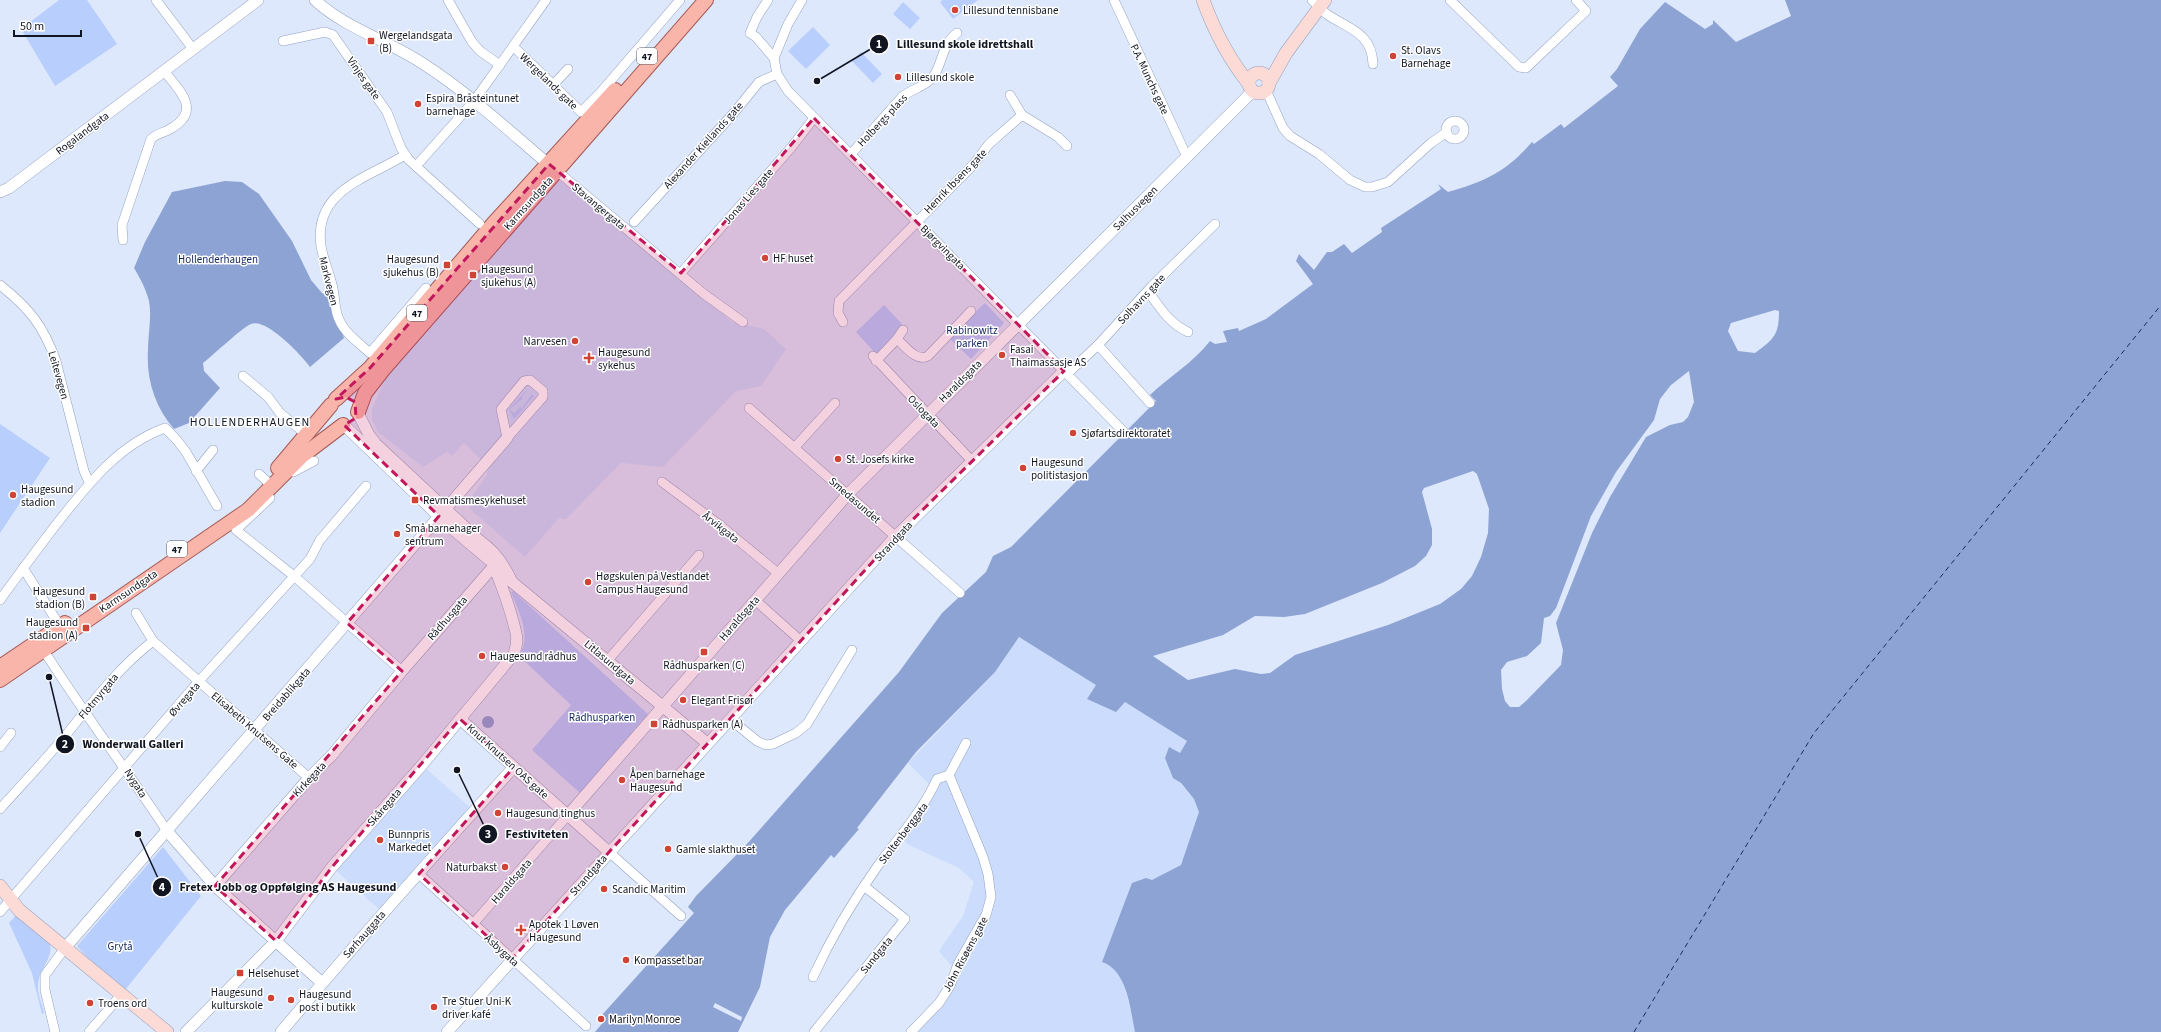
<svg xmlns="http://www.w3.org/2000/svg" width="2161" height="1032" viewBox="0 0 2161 1032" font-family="'Source Sans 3',sans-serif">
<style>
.built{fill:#ccdcfc}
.green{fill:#b8cefd}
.forest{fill:#8da3d3;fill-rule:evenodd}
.pier{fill:#dee8fc}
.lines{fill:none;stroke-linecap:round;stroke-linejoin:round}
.ferry{stroke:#152a63;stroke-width:1;stroke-dasharray:5 4;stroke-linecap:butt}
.minor-casing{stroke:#93a2c2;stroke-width:10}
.tertiary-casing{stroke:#93a2c2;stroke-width:12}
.secondary-casing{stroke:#93a2c2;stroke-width:14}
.primary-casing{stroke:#a65c56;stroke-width:16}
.minor{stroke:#fff;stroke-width:9}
.tertiary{stroke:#fff;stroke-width:11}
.secondary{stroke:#fcdad5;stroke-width:13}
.primary{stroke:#fab5ab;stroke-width:14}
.marked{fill:#c2185b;fill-opacity:0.2;stroke:#c2185b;stroke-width:3;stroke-dasharray:8 5;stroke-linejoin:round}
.poi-dot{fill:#d04335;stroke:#fff;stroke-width:1.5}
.labels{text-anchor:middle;stroke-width:3;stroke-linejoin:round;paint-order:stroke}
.shield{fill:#fff;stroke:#585b64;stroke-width:1}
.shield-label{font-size:10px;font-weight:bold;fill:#101521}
.poi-label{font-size:11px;fill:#101521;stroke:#fff;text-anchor:start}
.street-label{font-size:11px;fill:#101521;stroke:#fff}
.park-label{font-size:11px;fill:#10255d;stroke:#fff}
.neighbourhood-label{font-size:12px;letter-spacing:1px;fill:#101521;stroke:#fff}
.leader{fill:none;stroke:#101521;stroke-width:1.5}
.callout-dot{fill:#101521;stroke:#fff;stroke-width:1.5}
.mark-label{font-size:12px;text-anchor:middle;font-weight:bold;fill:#fff}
.callout-label{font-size:12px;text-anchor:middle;font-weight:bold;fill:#101521;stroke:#fff;stroke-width:3;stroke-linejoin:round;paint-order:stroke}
</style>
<rect width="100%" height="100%" fill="#dee8fc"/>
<!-- built -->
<g class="built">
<path d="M557 175 732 322 764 329 786 349 761 386 736 391 663 467 621 463 566 519 559 518 525 557 470 509 469 501 487 475 488 466 464 443 452 456 447 452 423 467 378 432 372 419V409L391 366Z"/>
<path d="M1019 637 1097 685 1088 697 1125 702 1187 740 1179 782 1202 808 1183 860 1177 871 1152 880 1113 966 1123 981 1136 1032H912L943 996 953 968 939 951 963 916 974 882 959 868 909 845 902 839 933 795 928 783 908 763 995 672Z"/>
<path d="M422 765 474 811 382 912 332 867Z"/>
</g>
<!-- green -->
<g class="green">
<path d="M59 0H87L117 44 55 86 21 29Z"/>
<path d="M943 0H978L953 19 940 2Z"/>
<path d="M903 2 920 18 910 29 893 14Z"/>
<path d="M813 27 830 45 806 69 788 51Z"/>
<path d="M861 52 882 74 873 83 852 61Z"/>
<path d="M985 303 1004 323 971 359 948 337Z"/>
<path d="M884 305 903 325 876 354 856 332Z"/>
<path d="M527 390 522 397 523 398 510 409 514 413 520 407 522 408 532 394 534 396 514 419 509 409Z"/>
<path d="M0 424 50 458 0 533Z"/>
<path d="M513 591 648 714 580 793 532 750 571 705 519 656C532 635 519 613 511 592Z"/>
<path d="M163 847 201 896 121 995 77 946Z"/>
<path d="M17 914 48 940C57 955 39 968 38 985 37 994 42 1004 44 1013L42 1014 32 973 9 923Z"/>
</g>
<!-- forest -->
<g class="forest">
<path d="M1785 0H2161V1032H1135C1130 1009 1128 971 1102 962L1132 883 1146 878 1152 880 1181 865 1199 812 1194 799 1181 783 1173 778 1165 758 1169 747 1180 753 1187 741 1125 702 1116 712 1087 699 1096 685 1019 637 995 672 916 752 857 828 859 829 834 858 831 855 785 910 770 937 760 987 738 1032H595L605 1020 601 1016 694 913 688 907 696 896 746 845 899 672 942 613 986 572 993 556 1011 547 1156 401 1150 395C1169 377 1195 361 1210 341L1215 344 1227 342 1223 331 1238 328 1239 331 1266 319 1313 284 1296 261 1299 254 1314 270 1327 252H1332L1344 244 1352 253 1382 232 1381 228 1441 189 1438 184 1448 192C1484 182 1507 171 1532 142L1534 144 1561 124 1564 128 1618 86 1610 77 1617 69 1640 29 1665 2 1705 29 1713 24V20L1736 42 1791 16ZM1775 310 1779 311C1779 335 1774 339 1755 353L1738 351 1728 331 1731 323ZM1689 371 1694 402 1688 417 1683 422 1670 425 1646 437 1610 497 1592 533 1556 623 1563 650 1561 665 1527 700 1519 707H1510L1505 701 1502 689 1501 670 1507 662 1527 656 1541 643 1544 618 1550 616 1556 608 1591 516 1616 472 1654 420 1660 399 1671 385ZM1473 471 1477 474 1489 509 1488 533 1481 557 1472 576 1461 589 1440 604 1388 625 1295 655 1270 673 1261 674 1235 669 1188 680 1153 656 1223 635 1255 616 1284 617 1305 614 1382 583 1415 566 1426 556 1432 545V529L1422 492 1424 488Z"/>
<path d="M225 181 242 182 259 194 292 241 311 280 322 293 334 299 336 315 344 338 310 367C301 355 267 318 251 324 244 326 212 356 203 363L204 371 220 388 189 423 174 429C155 407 146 379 148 350 148 334 152 317 149 301 146 289 140 278 134 268L145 242 172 192Z"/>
<circle cx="488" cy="722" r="6"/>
</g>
<!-- pier -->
<path class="pier" d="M715 1003 742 1017 741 1021 713 1007Z"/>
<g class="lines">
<!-- ferry -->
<path class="ferry" d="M1634 1032 1814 733 2161 305"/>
<!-- minor casing -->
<g class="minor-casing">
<g id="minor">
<path d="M156 0 193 49"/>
<path d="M448 0 472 42 480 51 500 65"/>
<path d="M768 0 757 17 750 33 756 37 774 58 777 74 788 91 1123 431"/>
<path d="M1114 0 1187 157"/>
<path d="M1312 0C1317 5 1322 11 1328 15 1349 29 1372 33 1373 64"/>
<path d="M1450 0 1519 67 1526 68 1586 11 1576 0"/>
<path d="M283 41 325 32 333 35 387 112 401 148 409 160 480 224"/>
<path d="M514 47 581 112 600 93 680 0"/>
<path d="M774 58 788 24 802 0"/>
<path d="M553 85 568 69"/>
<path d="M1266 90 1283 128 1290 136 1319 154 1350 180 1365 187H1372L1388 182 1431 143 1447 132"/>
<path d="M1022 115 1058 137 1067 146"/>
<circle cx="1455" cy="130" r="9"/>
<path d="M851 154 902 97C913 88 928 86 935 74 943 60 943 43 957 33"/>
<path d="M405 155C368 178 313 190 321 246 323 259 328 269 331 281 335 292 334 303 337 314 342 332 358 342 370 353L426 288"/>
<path d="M417 165 474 101 546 0"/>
<path d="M557 171 704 294 743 322"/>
<path d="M634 222 733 114 759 82 777 74"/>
<path d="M123 240 122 225 151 139C157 133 164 133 170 129 203 111 179 90 164 71"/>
<path d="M681 273 790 149 814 118"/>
<path d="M0 285C29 308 43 325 56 361L84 471 89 482"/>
<path d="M1148 291C1160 308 1169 323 1188 332"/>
<path d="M843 322 838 313 839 301 973 165 989 144 1022 115 1010 95"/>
<path d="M897 339C906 347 916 362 928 356L971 311"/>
<path d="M1098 345 1150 403"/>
<path d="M873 356 972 461"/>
<path d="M876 361 897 339 903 330"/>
<path d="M1067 374 1098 345 1152 286 1215 224"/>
<path d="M243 376 268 397 280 413 302 431"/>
<path d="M530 380 543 391V397L507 438 501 409 524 381Z"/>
<path d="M749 408 960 593"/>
<path d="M795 447 835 403"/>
<path d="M196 471 213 450"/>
<path d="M293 472 314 461"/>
<path d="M259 474 272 486"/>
<path d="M662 482 721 526 779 574"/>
<path d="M270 498 236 530 294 576 402 671"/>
<path d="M23 568 60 626"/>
<path d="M0 600C18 575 36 551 55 526 85 488 117 445 165 428L176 439 186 452 217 506"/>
<path d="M755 600 801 641"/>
<path d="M136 613 153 641 309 778"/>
<path d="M48 657C86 716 128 772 167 831"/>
<path d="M608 660 699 555"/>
<path d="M730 719 757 741 766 745 773 744 796 733 807 724 852 650"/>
<path d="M0 747 11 733"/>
<path d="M0 809C25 781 51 754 74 725 99 694 122 665 153 641"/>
<path d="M609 852 681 916"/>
<path d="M419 874 586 1026"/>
<path d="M0 912 199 681 310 559 320 540 366 486"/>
<path d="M473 924 568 815"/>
<path d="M813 977C831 938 852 902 877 867 898 838 922 812 937 779L949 775 966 743"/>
<path d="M55 1032 45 990V975L65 948"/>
<path d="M89 1032 121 995"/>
<path d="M814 1032 905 919 864 886"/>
<path d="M911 1032 939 1003 950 986 958 964 986 915 991 897 988 874 983 857 949 775"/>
</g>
</g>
<!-- tertiary casing -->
<g class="tertiary-casing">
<g id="tertiary">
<path d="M315 0C345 28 387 40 422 63 469 93 510 132 553 168"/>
<path d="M0 192 9 188 258 0"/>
<path d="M358 413 369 435 376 444 480 541C495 551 505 566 512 582"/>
<path d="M344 425 450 527 488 559"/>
<path d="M496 572 512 582 707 743"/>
<path d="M460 719 609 852"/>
<path d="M568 815 848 494 1253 91"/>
<path d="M167 831 215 886 322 983"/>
<path d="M215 886 309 778 332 755 402 671 493 567"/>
<path d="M65 948 507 438"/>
<path d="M186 1032 276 941 332 867 422 765 514 654C516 647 518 641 516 633 510 607 495 563 480 541"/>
<path d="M281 1032C357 942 435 854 514 767"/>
<path d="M447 1032 896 536 1064 371"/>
</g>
</g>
<!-- secondary casing -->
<g class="secondary-casing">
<g id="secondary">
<path d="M1203 0C1214 30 1229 59 1249 84"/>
<circle cx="1259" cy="83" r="10"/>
<path d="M1269 83 1286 53 1325 0"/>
<path d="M0 886 19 910 167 1032"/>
</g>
</g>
<!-- primary casing -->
<g class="primary-casing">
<g id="primary">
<path d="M336 399 370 368 493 224 615 90"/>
<path d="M358 412 365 393 382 371 706 0"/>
<path d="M278 468 331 405"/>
<path d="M0 667 65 623"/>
<path d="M0 680 248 510 302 456 343 425"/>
</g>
</g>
<!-- minor -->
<use href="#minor" class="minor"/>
<!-- tertiary -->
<use href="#tertiary" class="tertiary"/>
<!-- secondary -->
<use href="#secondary" class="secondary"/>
<!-- primary -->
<use href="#primary" class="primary"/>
</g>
<!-- marked area -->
<path class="marked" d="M814 118 1064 371 896 536 512 959 419 874 514 767 460 719 332 867 276 941 215 886 402 671 347 623 439 516 344 425 356 418 355 402 346 397 336 399 370 368 549 164 681 273Z"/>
<!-- markers -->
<g class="poi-dot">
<circle cx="955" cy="10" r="4"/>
<rect x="367" y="37" width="8" height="8" rx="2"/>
<circle cx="1393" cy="56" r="4"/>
<circle cx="898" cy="77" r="4"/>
<circle cx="418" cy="104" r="4"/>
<circle cx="765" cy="258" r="4"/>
<rect x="443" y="261" width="8" height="8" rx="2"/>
<rect x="469" y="271" width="8" height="8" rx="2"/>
<circle cx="575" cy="341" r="4"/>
<circle cx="1002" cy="355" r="4"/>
<path d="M587 352h4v4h4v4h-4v4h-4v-4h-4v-4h4z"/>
<circle cx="1073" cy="433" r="4"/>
<circle cx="838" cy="459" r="4"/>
<circle cx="1023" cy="468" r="4"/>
<circle cx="13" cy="495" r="4"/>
<rect x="411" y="496" width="8" height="8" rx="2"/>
<circle cx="397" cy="534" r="4"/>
<circle cx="588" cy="582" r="4"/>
<rect x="89" y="593" width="8" height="8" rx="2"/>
<rect x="82" y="624" width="8" height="8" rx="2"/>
<rect x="700" y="648" width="8" height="8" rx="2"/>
<circle cx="482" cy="656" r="4"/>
<circle cx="683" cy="700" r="4"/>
<rect x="650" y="720" width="8" height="8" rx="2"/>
<circle cx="622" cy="780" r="4"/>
<circle cx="498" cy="813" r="4"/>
<circle cx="380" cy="840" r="4"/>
<circle cx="668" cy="849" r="4"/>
<circle cx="505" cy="867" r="4"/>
<circle cx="604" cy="889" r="4"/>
<path d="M519 924h4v4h4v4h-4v4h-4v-4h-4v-4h4z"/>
<circle cx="626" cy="960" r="4"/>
<rect x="236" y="969" width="8" height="8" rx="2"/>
<circle cx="271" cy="998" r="4"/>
<circle cx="291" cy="1000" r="4"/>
<circle cx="90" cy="1003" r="4"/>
<circle cx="434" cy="1007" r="4"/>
<circle cx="601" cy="1019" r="4"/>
</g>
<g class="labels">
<!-- shield labels -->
<g class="shield">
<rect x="637" y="48" width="20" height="16" rx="3"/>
<rect x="407" y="305" width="20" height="16" rx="3"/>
<rect x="167" y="541" width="20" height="16" rx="3"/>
</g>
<g class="shield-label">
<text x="647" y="60">47</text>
<text x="417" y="317">47</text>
<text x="177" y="553">47</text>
</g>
<!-- poi labels -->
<g class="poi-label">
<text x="963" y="14">Lillesund tennisbane</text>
<text x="379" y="39">Wergelandsgata<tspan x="379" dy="13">(B)</tspan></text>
<text x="1401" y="54">St. Olavs<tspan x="1401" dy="13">Barnehage</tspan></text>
<text x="906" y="81">Lillesund skole</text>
<text x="426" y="102">Espira Bråsteintunet<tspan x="426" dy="13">barnehage</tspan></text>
<text x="773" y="262">HF huset</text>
<text x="439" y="263" text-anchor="end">Haugesund<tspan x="439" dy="13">sjukehus (B)</tspan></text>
<text x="481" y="273">Haugesund<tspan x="481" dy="13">sjukehus (A)</tspan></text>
<text x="567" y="345" text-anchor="end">Narvesen</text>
<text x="1010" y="353">Fasai<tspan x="1010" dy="13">Thaimassasje AS</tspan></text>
<text x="598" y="356">Haugesund<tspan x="598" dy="13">sykehus</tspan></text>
<text x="1081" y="437">Sjøfartsdirektoratet</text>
<text x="846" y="463">St. Josefs kirke</text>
<text x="1031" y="466">Haugesund<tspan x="1031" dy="13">politistasjon</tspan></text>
<text x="21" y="493">Haugesund<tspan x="21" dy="13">stadion</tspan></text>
<text x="423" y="504">Revmatismesykehuset</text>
<text x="405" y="532">Små barnehager<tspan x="405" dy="13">sentrum</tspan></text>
<text x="596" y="580">Høgskulen på Vestlandet<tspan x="596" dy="13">Campus Haugesund</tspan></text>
<text x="85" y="595" text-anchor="end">Haugesund<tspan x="85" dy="13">stadion (B)</tspan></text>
<text x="78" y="626" text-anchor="end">Haugesund<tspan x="78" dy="13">stadion (A)</tspan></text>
<text x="490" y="660">Haugesund rådhus</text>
<text x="704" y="669" text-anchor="middle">Rådhusparken (C)</text>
<text x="691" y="704">Elegant Frisør</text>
<text x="662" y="728">Rådhusparken (A)</text>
<text x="630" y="778">Åpen barnehage<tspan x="630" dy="13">Haugesund</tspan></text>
<text x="506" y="817">Haugesund tinghus</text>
<text x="388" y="838">Bunnpris<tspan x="388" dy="13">Markedet</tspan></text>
<text x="676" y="853">Gamle slakthuset</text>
<text x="497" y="871" text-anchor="end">Naturbakst</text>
<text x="612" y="893">Scandic Maritim</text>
<text x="529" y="928">Apotek 1 Løven<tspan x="529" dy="13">Haugesund</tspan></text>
<text x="634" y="964">Kompasset bar</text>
<text x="248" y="977">Helsehuset</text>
<text x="263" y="996" text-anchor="end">Haugesund<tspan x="263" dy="13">kulturskole</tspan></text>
<text x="299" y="998">Haugesund<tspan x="299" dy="13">post i butikk</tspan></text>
<text x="442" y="1005">Tre Stuer Uni-K<tspan x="442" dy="13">driver kafé</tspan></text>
<text x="98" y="1007">Troens ord</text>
<text x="609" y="1023">Marilyn Monroe</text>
</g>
<!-- street labels -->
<g class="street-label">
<text transform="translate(364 78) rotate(55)" y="4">Vinjes gate</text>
<text transform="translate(1150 79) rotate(65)" y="4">P.A. Munchs gate</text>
<text transform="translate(549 81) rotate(44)" y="4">Wergelands gate</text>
<text transform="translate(882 120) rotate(-47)" y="4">Holbergs plass</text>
<text transform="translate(82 133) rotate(-37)" y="4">Rogalandgata</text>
<text transform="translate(703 145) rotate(-48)" y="4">Alexander Kiellands gate</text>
<text transform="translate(955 181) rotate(-46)" y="4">Henrik Ibsens gate</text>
<text transform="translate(748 196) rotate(-49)" y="4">Jonas Lies gate</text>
<text transform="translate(528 203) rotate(-48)" y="4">Karmsundgata</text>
<text transform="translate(599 206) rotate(40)" y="4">Stavangergata</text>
<text transform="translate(1135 208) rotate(-45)" y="4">Salhusvegen</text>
<text transform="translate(943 247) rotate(45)" y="4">Bjørgvingata</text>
<text transform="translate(329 281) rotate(76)" y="4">Markvegen</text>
<text transform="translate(1141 299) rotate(-47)" y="4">Solhavns gate</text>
<text transform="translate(59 375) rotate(74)" y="4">Leitevegen</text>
<text transform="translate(960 381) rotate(-45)" y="4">Haraldsgata</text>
<text transform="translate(924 411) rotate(46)" y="4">Oslogata</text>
<text transform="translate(855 500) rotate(41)" y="4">Smedasundet</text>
<text transform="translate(721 527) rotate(38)" y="4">Årvikgata</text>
<text transform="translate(893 541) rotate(-47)" y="4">Strandgata</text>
<text transform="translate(128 591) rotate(-34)" y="4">Karmsundgata</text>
<text transform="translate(447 618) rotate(-49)" y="4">Rådhusgata</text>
<text transform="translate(739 618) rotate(-49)" y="4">Haraldsgata</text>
<text transform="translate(610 662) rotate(40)" y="4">Litlasundgata</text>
<text transform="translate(286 694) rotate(-49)" y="4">Breidablikgata</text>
<text transform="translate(98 696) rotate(-50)" y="4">Flotmyrgata</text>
<text transform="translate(184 699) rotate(-49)" y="4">Øvregata</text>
<text transform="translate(255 730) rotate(41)" y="4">Elisabeth Knutsens Gate</text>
<text transform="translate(508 761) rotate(42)" y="4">Knut Knutsen OAS gate</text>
<text transform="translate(309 779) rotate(-47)" y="4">Kirkegata</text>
<text transform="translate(136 783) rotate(57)" y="4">Nygata</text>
<text transform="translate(384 807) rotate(-49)" y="4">Skåregata</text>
<text transform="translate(903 833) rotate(-53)" y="4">Stoltenberggata</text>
<text transform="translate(588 875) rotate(-49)" y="4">Strandgata</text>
<text transform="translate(511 881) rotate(-49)" y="4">Haraldsgata</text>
<text transform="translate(364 934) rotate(-49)" y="4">Sørhauggata</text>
<text transform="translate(502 950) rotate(42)" y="4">Åsbygata</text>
<text transform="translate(965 954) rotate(-62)" y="4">John Risøens gate</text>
<text transform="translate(876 955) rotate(-51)" y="4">Sundgata</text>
</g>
<!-- park labels -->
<g class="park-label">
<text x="218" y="263">Hollenderhaugen</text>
<text x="972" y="334">Rabinowitz<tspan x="972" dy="13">parken</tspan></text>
<text x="602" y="721">Rådhusparken</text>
<text x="120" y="950">Grytå</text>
</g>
<!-- neighbourhood labels -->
<g class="neighbourhood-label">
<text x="250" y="426">HOLLENDERHAUGEN</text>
</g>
</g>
<!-- callouts -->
<path class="leader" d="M817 81L879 44M49 677L65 744M457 770L488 834M138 834L162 887"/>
<g class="callout-dot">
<circle cx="817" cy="81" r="4"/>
<circle cx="49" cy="677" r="4"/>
<circle cx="457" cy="770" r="4"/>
<circle cx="138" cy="834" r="4"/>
<circle cx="879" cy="44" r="10"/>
<circle cx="65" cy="744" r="10"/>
<circle cx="488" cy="834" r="10"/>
<circle cx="162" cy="887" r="10"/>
</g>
<g class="mark-label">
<text x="879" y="48">1</text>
<text x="65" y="748">2</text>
<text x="488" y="838">3</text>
<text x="162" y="891">4</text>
</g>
<g class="callout-label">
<text x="965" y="48">Lillesund skole idrettshall</text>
<text x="133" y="748">Wonderwall Galleri</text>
<text x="537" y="838">Festiviteten</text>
<text x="288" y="891">Fretex Jobb og Oppfølging AS Haugesund</text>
</g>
<!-- scale -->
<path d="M14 30v6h67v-6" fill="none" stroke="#101521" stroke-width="2"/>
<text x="20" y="30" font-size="12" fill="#101521" stroke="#ffffff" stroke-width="3" paint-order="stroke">50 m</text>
</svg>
